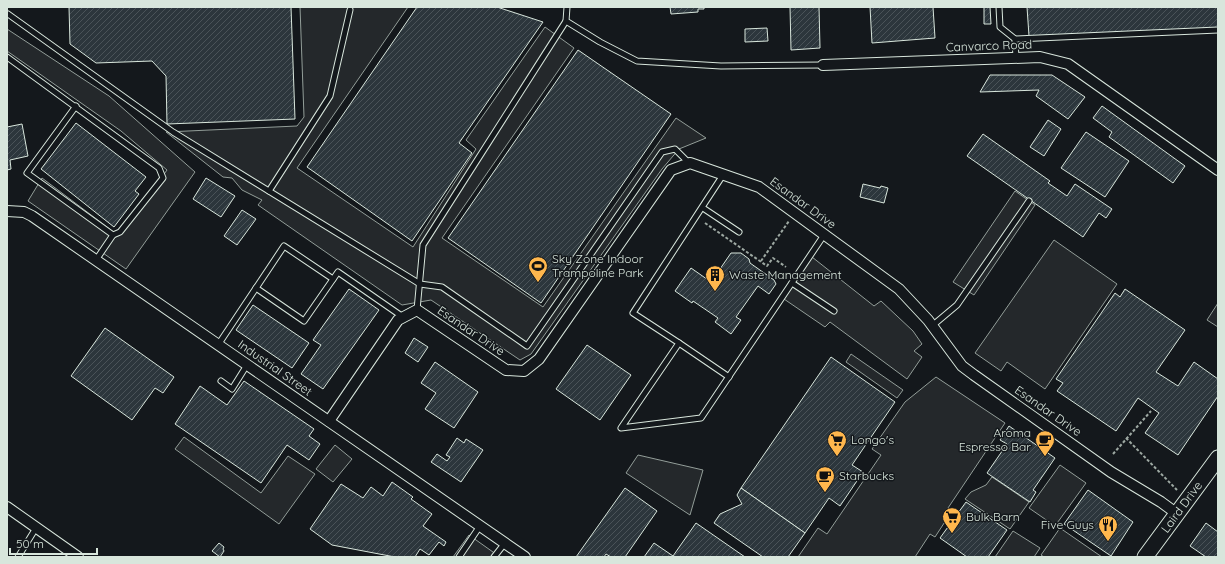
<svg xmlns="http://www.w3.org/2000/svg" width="1225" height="564" viewBox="0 0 1225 564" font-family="Quicksand,sans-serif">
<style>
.parking{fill:#24282b;stroke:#939e99}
.building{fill:url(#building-hatch);stroke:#d8e6dc}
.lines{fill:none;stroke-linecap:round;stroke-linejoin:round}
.service-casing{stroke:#d8e6dc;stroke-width:7}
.minor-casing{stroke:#d8e6dc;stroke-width:12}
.secondary-casing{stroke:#d8e6dc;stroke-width:17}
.path{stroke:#9da8a2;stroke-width:2;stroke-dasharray:3 2;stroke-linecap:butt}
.service{stroke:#14181c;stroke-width:5}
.minor{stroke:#14181c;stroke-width:10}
.secondary{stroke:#14181c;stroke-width:15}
.labels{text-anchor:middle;stroke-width:3;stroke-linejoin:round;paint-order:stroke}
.street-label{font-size:12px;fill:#d8e6dc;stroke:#14181c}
.poi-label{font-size:12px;fill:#d8e6dc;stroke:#14181c;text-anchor:start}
</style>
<defs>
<pattern id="building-hatch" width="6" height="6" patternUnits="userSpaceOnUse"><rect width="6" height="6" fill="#2c363c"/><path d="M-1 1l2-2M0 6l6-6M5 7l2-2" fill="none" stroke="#4a5358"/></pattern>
</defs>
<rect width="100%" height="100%" fill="#14181c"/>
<!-- parking -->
<g class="parking">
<path d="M300 7H408L297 168 413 247 476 149 466 140 545 27 574 48 442 238 543 307 676 118 706 138 679 149 662 169 531 354 520 360 431 300 402 305 258 205 262 200 242 190 232 178 223 177 166 132 297 126 304 117Z"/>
<path d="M7 29 109 96 195 172 126 269 28 201 42 178 119 236 167 170 121 131 7 51Z"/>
<path d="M1015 191 1035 205 974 295 953 282Z"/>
<path d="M1054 240 1117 284 1045 389 1007 362 1001 371 975 353Z"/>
<path d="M812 257 874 306 881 301 913 331 922 344 914 351 922 357 907 379 830 322 825 327 784 299Z"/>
<path d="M1218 303V327L1207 320Z"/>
<path d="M851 354 903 390 897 398 846 362Z"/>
<path d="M936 377 1005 423 948 508 952 511 935 537 930 534 915 557H798L818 528 827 534 881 455 872 449 905 402Z"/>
<path d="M184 437 261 493 288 456 315 474 279 524 175 449Z"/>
<path d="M335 445 352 459 333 482 316 469Z"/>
<path d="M638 455 703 470 690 515 626 473Z"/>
<path d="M1060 465 1086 483 1055 526 1029 508Z"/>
<path d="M992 477 1029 502 1010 529 965 499 971 492 986 485Z"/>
<path d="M1060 528 1102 557H1044L1041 555Z"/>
<path d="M1013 531 1040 548 1034 557H995Z"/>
<path d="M469 535 500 557H453Z"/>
</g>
<!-- building -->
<g class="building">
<path d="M69 7H291L295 119 167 124 166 76 152 61 96 63 70 44Z"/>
<path d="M417 7H497L543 22 459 143 472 153 412 241 307 167Z"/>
<path d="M670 7H704V9H698V12L671 14Z"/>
<path d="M790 7H819L820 48 791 50Z"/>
<path d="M870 7H933L935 38 872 43Z"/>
<path d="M984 7H990L991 24H984Z"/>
<path d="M1027 7H1218V28L1029 36Z"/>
<path d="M767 28 768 41 745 42V29Z"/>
<path d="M578 50 671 114 541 303 448 238Z"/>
<path d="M990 75H1052L1085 97 1068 119 1036 96 1039 90 980 92Z"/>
<path d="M1102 106 1185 166 1173 183 1109 137 1112 132 1093 118Z"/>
<path d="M1048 120 1061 129 1044 156 1030 147Z"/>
<path d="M76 123 146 177 135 191 139 194 114 227 41 169Z"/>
<path d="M22 124 28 156 10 160 11 169 7 170V127Z"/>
<path d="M1086 132 1129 161 1105 197 1061 168Z"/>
<path d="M983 134 1050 181 1048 183 1067 196 1075 184 1112 209 1106 218 1099 213 1083 237 967 156Z"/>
<path d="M206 178 235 196 221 217 193 199Z"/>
<path d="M863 184 880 188 881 186 888 188 884 203 860 197Z"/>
<path d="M242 210 256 219 237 245 224 236Z"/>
<path d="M731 253H741L749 259 750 263 774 280 776 284 769 294 758 286 736 317 741 320 731 334 715 322 718 318 693 301 692 303 675 291 691 268 711 282Z"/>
<path d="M349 289 379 310 323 389 301 374 321 345 313 340Z"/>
<path d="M1125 289 1185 330 1156 372 1178 386 1194 362 1218 379V396L1178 455 1145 433 1159 413 1138 398 1116 431 1057 391 1063 383 1056 379 1115 293 1120 297Z"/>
<path d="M253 305 309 343 292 368 236 330Z"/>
<path d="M105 328 174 377 163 393 155 388 132 420 71 376Z"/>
<path d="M414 338 428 347 418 362 405 353Z"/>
<path d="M587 345 631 375 600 420 556 389Z"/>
<path d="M831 357 895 402 852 465 863 472 840 506 829 498 805 533 741 488Z"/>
<path d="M435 362 478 392 454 428 425 409 436 393 421 383Z"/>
<path d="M244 381 314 429 309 436 320 444 309 460 287 445 261 483 175 424 200 386 227 405Z"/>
<path d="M1009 426 1055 458 1033 490 1036 492 1030 502 987 473 1007 444 1000 440Z"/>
<path d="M457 438 464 443 466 439 483 450 461 482 431 462 437 454 447 461 450 457 446 455Z"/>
<path d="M392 482 413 497 411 499 432 514 423 526 446 542 444 546 439 542 429 555 420 549 415 557H395L332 545 310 529 341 484 363 498 371 487 383 496Z"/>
<path d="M625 488 657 511 625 557H611L606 554 604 557H576Z"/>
<path d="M741 488 805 533 788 557H763L714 523 720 514 742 504 737 495Z"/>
<path d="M1088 490 1133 522 1111 556 1064 524Z"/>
<path d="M966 502 1007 530 988 557H967L940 538Z"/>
<path d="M696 523 745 557H644L654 543 673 556Z"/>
<path d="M1206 523 1218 532V557H1206L1190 546Z"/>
<path d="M219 543 224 547 223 549 224 551 220 557 212 551Z"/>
</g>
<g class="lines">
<!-- service casing -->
<g class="service-casing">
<g id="service">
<path d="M567 7 566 21 600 42 637 61 721 66 823 65"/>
<path d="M999 7 1000 27 1015 39"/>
<path d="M8 14 173 132 420 284 442 287 527 346 662 152 675 149 689 163"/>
<path d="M7 57 159 168 163 178 120 232 113 235 96 260"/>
<path d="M1016 58 1015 39 1218 30"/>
<path d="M76 106 27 173 113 235"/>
<path d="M723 175 633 313 679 343 621 428 701 418 824 235"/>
<path d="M269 191 330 96 350 10"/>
<path d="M703 208 739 232"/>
<path d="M792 283 834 311"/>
<path d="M256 288 284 246 333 279"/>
<path d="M417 310 423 245 566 21"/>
<path d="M932 326 957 305 1029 201"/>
<path d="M679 343 729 377"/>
<path d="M218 345 256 288 304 321 338 272 403 317"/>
<path d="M221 381 232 389 247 365"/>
<path d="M18 557 36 528"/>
<path d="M459 557 480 526"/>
<path d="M494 557 505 543"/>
</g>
</g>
<!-- minor casing -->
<g class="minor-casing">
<g id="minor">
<path d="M823 65 1040 57 1068 64 1218 170"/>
<path d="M7 211 24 212 32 216 525 557"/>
<path d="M329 421 398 320 417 310 506 370 524 371 539 359 671 170 690 163 759 187 899 289 928 320 962 366 974 375 1111 472 1161 502 1176 513"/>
<path d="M7 507 78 557"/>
</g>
</g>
<!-- secondary casing -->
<g class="secondary-casing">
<g id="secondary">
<path id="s1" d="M1145 557 1218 458"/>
</g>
</g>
<!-- path -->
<g class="path">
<path d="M705 223 767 266 773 258 786 267"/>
<path d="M761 261 789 221"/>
<path d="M1126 438 1177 490"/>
<path d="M1113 454 1151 411"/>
</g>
<!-- service -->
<use href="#service" class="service"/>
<!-- minor -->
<use href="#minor" class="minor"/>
<!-- secondary -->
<use href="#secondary" class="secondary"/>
</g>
<!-- icons -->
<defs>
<g id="stadium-pin" transform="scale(1)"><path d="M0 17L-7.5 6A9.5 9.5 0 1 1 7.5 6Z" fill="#ffb74d" stroke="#14181c"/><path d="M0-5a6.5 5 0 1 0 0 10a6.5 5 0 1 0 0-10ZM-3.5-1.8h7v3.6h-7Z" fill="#111"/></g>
<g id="building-pin" transform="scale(1)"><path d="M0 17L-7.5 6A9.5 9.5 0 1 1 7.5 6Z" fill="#ffb74d" stroke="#14181c"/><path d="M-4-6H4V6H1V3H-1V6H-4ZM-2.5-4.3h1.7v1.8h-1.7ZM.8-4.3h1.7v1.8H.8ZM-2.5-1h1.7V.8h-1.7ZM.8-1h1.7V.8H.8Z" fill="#111"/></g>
<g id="supermarket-pin" transform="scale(1)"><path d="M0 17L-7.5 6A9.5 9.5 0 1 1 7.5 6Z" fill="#ffb74d" stroke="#14181c"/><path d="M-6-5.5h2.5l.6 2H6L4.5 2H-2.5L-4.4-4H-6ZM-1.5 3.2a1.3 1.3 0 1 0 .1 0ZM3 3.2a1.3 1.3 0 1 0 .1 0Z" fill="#111"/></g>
<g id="cafe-pin" transform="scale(1)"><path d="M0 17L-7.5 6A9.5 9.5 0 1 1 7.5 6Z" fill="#ffb74d" stroke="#14181c"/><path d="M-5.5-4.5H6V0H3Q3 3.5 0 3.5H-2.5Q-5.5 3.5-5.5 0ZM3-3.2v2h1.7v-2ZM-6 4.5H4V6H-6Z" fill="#111"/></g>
<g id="restaurant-pin" transform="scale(1)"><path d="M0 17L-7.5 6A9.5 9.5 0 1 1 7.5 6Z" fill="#ffb74d" stroke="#14181c"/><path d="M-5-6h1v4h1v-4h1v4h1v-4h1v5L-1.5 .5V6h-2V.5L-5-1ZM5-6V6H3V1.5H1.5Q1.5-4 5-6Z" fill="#111"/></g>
</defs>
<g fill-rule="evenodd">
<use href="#stadium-pin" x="538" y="266"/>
<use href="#building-pin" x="715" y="275"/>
<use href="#supermarket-pin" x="837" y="440"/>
<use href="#cafe-pin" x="1045" y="440"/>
<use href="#cafe-pin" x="825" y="476"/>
<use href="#supermarket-pin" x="952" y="517"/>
<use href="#restaurant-pin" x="1108" y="525"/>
</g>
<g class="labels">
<!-- street labels -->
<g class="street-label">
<text transform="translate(989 46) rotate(-2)" y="4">Canvarco Road</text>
<text transform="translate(803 203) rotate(36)" y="4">Esandar Drive</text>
<text transform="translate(471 331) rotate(34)" y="4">Esandar Drive</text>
<text transform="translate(275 368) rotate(35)" y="4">Industrial Street</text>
<text transform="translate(1048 411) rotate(35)" y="4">Esandar Drive</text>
<text dy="4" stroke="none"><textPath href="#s1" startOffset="62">Laird Drive</textPath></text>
</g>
<!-- poi labels -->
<g class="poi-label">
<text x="552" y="263">Sky Zone Indoor<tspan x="552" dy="14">Trampoline Park</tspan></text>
<text x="729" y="279">Waste Management</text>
<text x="1031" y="437" text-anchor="end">Aroma<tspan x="1031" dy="14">Espresso Bar</tspan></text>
<text x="851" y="444">Longo's</text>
<text x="839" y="480">Starbucks</text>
<text x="966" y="521">Bulk Barn</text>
<text x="1094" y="529" text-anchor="end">Five Guys</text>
</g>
</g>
<!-- border -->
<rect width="1225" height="564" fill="none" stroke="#d8e6dc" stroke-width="16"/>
<!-- scale -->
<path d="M10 548v6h87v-6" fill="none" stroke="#d8e6dc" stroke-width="2"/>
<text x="16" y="548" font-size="12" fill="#d8e6dc" stroke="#14181c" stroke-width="3" paint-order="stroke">50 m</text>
</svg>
